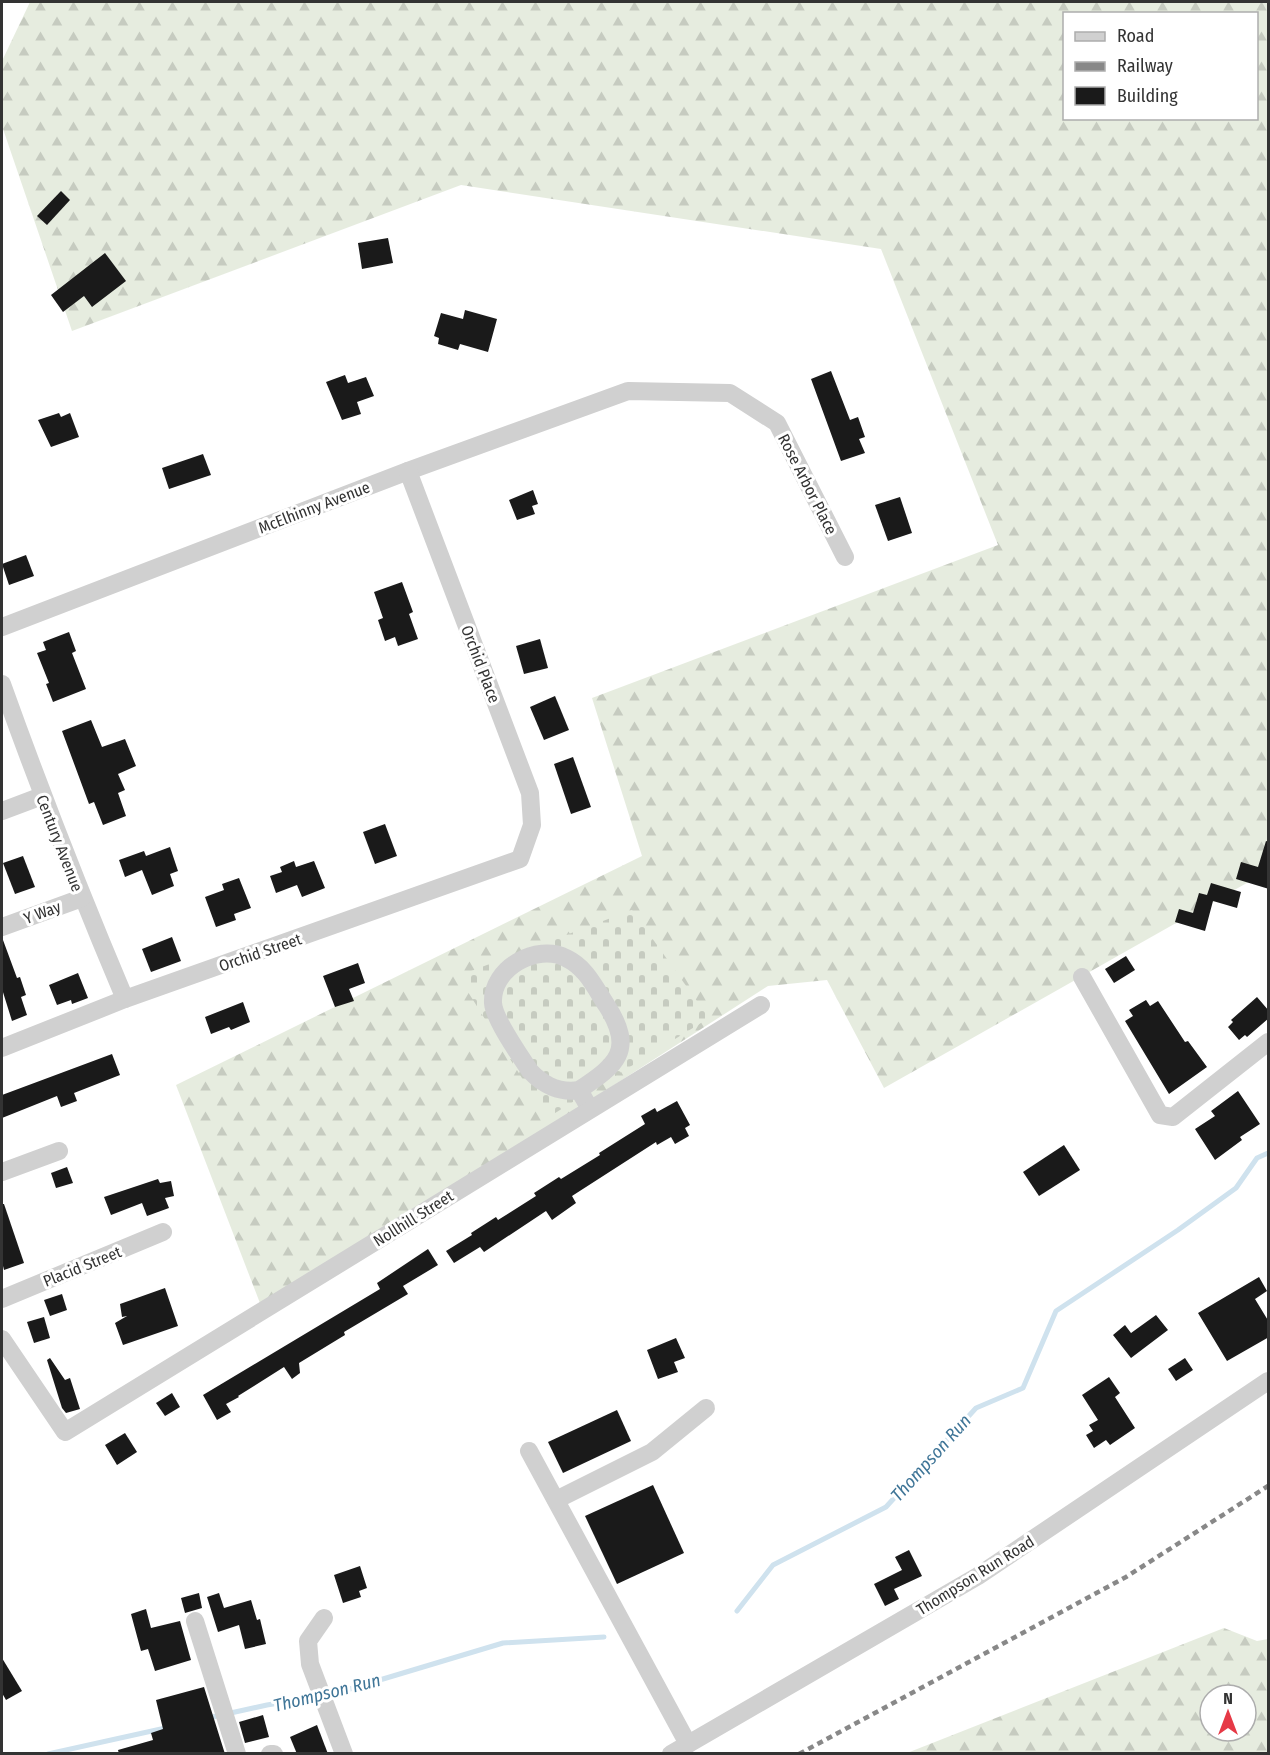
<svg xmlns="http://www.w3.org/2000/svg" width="1270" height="1755" viewBox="0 0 1270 1755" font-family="'Fira Sans Condensed',sans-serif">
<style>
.forest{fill:url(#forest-firs);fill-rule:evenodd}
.cemetery{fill:url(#cemetery-stones)}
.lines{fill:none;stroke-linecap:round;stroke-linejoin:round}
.stream{stroke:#cfe2ee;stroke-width:5}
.building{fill:#1a1a1a}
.minor{stroke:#d0d0d0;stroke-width:18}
.rail{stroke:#888;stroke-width:4.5;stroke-dasharray:6 4.5;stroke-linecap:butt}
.labels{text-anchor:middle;stroke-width:6;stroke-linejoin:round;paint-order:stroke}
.street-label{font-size:16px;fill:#333;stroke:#fff}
.water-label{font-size:18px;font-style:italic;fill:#3f7597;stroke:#fff}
</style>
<defs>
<pattern id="forest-firs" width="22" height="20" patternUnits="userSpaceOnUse" patternTransform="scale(1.5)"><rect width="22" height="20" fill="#e6ecdf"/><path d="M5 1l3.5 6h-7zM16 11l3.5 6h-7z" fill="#c6cbc0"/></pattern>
<pattern id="cemetery-stones" width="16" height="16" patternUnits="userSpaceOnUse" patternTransform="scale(1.5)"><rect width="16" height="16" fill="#e6ecdf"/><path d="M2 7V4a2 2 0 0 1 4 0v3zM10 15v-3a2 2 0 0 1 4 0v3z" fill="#c6cbc0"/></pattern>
</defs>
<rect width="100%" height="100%" fill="#fff"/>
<!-- forest -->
<g class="forest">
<path d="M30 2H1268V871L884 1088 827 980 768 986 263 1311 176 1085 642 856 592 698 998 545 881 249 461 185 72 331 2 126V61ZM1064 14H1256V118H1064Z"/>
<path d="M1224 1628 1257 1641 1268 1639V1753H907ZM1210 1695H1246V1731H1210Z"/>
</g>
<!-- cemetery -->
<path class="cemetery" d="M632 910 709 1018 547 1118 458 976Z"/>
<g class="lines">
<!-- stream -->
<g class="stream">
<path d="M737 1611 773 1565 886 1507 976 1408 1023 1388 1056 1311 1178 1230 1236 1188 1257 1158 1268 1153"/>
<path d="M208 1718 267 1705 333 1694 503 1643 604 1637"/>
<path d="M48 1754 170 1727"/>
</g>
</g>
<!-- building -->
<g class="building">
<path d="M61 191 70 200 47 225 37 216Z"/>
<path d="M388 238 393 263 362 269 358 243Z"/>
<path d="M105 253 126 281 92 307 84 296 63 312 51 295Z"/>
<path d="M465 310 497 319 488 352 460 344 458 350 438 344 439 338 434 336 441 313 463 319Z"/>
<path d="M831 371 850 420 858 417 865 437 859 439 865 453 841 461 811 379Z"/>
<path d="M345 375 348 383 366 377 374 396 357 402 361 414 342 420 326 382Z"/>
<path d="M59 413 61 417 70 413 79 437 51 447 38 420Z"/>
<path d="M203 454 211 475 169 489 162 468Z"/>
<path d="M533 490 538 504 532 506 535 514 517 520 509 500Z"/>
<path d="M900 497 912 533 888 541 875 505Z"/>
<path d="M26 555 34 576 9 585 2 564Z"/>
<path d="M402 582 413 612 409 614 418 639 398 646 395 637 385 641 378 620 383 618 374 592Z"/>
<path d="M69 632 76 651 72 653 86 689 53 702 46 684 49 683 37 653 46 650 43 642Z"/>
<path d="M540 639 548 668 524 674 516 646Z"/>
<path d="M555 696 569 730 544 740 530 707Z"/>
<path d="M91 720 102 747 125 739 136 766 118 774 125 790 118 793 126 816 103 825 94 802 89 804 62 731Z"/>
<path d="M573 757 591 807 571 814 554 764Z"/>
<path d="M385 824 397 856 375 864 363 832Z"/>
<path d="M1266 841 1269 842V889L1236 879 1241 862 1258 867Z"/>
<path d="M170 847 178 871 170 874 174 886 152 895 142 870 125 877 119 860 144 851 146 856Z"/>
<path d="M23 856 35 887 15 894 3 863Z"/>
<path d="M294 861 296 867 314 861 325 888 302 897 297 885 276 893 270 876 282 872 280 867Z"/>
<path d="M239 878 251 908 234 914 236 920 216 927 205 897 224 890 222 884Z"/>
<path d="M1211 883 1241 892 1237 908 1213 901 1205 931 1175 922 1179 909 1193 913 1199 893 1207 895Z"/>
<path d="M172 937 181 961 151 972 142 949Z"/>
<path d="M2 940H3L17 978 20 977 26 995 21 997 27 1015 12 1021 2 989Z"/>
<path d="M1126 956 1135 970 1114 983 1105 969Z"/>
<path d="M358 963 365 983 349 989 354 1001 335 1007 323 976Z"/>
<path d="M78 973 88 998 72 1004 71 1000 57 1005 49 985Z"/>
<path d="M1257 997 1269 1011V1018L1247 1037 1245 1035 1239 1040 1228 1027 1233 1022 1231 1020Z"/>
<path d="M1146 1000 1150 1006 1158 1001 1185 1042 1188 1041 1207 1067 1169 1094 1125 1021 1133 1016 1129 1010Z"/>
<path d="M243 1002 250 1022 231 1030 229 1027 211 1034 205 1017Z"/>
<path d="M112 1054 120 1075 74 1093 77 1101 61 1107 57 1096 2 1118V1095Z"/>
<path d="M1238 1091 1260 1124 1240 1137 1242 1140 1215 1160 1195 1129 1215 1116 1211 1111Z"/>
<path d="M677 1101 690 1125 685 1128 689 1136 675 1144 671 1137 657 1145 656 1142 572 1196 576 1203 552 1220 546 1211 484 1252 480 1247 454 1263 446 1251 472 1235 471 1233 496 1217 498 1220 536 1196 534 1193 559 1177 561 1179 600 1155 599 1153 645 1124 641 1116 655 1108 657 1112Z"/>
<path d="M1064 1145 1080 1170 1039 1196 1023 1172Z"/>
<path d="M67 1167 73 1183 56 1188 51 1173Z"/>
<path d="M158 1179 160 1183 171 1181 174 1196 165 1198 169 1208 147 1216 142 1203 111 1215 104 1197Z"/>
<path d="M2 1204H4L24 1263 4 1270 2 1262Z"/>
<path d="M428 1249 438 1265 403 1286 408 1294 344 1332 345 1335 299 1363 300 1373 292 1379 284 1367 238 1396 239 1397 226 1404 231 1412 217 1420 203 1395 380 1289 377 1283Z"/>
<path d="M1259 1277 1267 1291 1255 1299 1269 1322V1337L1227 1361 1198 1313Z"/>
<path d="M165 1288 178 1326 123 1345 115 1323 127 1316 122 1317 120 1304Z"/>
<path d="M62 1294 67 1310 50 1316 44 1300Z"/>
<path d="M1156 1315 1168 1330 1131 1358 1113 1335 1125 1325 1131 1333Z"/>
<path d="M44 1317 50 1338 34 1343 27 1322Z"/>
<path d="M676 1338 685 1358 674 1362 678 1372 658 1379 647 1350Z"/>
<path d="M50 1358 65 1380 70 1378 80 1409 66 1413 62 1408 47 1360Z"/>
<path d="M1185 1358 1193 1370 1176 1381 1168 1369Z"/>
<path d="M1109 1377 1120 1393 1115 1397 1135 1428 1110 1445 1106 1440 1094 1448 1086 1435 1093 1431 1089 1425 1098 1420 1082 1395Z"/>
<path d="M172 1393 180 1407 165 1416 156 1403Z"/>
<path d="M617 1410 631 1441 563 1473 548 1442Z"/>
<path d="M125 1433 137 1452 117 1465 105 1445Z"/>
<path d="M653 1485 684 1553 617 1584 585 1516Z"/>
<path d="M909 1550 922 1576 894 1589 899 1599 885 1606 874 1584 902 1570 895 1557Z"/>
<path d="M360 1566 367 1588 359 1591 361 1597 343 1603 334 1575Z"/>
<path d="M199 1593 202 1608 185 1613 181 1598Z"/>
<path d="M219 1593 224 1608 251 1600 257 1620 260 1619 266 1644 245 1649 239 1625 218 1632 207 1597Z"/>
<path d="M146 1609 151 1628 180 1621 191 1660 155 1671 148 1649 141 1651 131 1614Z"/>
<path d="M2 1658 22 1691 6 1700 2 1693Z"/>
<path d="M204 1687 225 1754H119L118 1750 153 1740 151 1733 163 1729 156 1700Z"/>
<path d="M263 1715 269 1737 245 1743 239 1722Z"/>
<path d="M317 1725 328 1754H297L290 1737Z"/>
</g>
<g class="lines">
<!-- minor -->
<g class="minor">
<path d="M2 627 408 471 628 391 730 393 777 423 845 557"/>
<path d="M2 684C40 790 81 895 125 999"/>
<path d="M2 811 42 796"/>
<path d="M2 927 82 898"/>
<path d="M1082 977 1160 1115 1173 1117 1268 1042"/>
<path d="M2 1048 125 999 520 859 532 825 530 793 408 471"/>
<path d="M579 1090C617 1065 635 1050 607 1006 595 988 587 968 566 958 537 943 491 968 493 1003 494 1019 520 1056 530 1071 543 1085 560 1093 579 1090L590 1109"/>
<path d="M2 1172 59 1151"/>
<path d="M2 1299 163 1232"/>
<path d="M2 1339 65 1432 761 1005"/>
<path d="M529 1451 688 1744"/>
<path d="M556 1500 652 1452 706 1408"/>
<path d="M324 1618 308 1641 310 1664 344 1754"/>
<path d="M195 1621 237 1754"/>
<path d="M270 1754H274"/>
<path d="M671 1754 978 1576 1268 1381"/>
</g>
<!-- rail -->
<path class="rail" d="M799 1754 1126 1577 1268 1486"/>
</g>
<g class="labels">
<!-- street labels -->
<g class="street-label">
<text transform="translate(808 484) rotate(63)" y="6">Rose Arbor Place</text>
<text transform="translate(314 507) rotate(-21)" y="6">McElhinny Avenue</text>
<text transform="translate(481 664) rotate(69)" y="6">Orchid Place</text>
<text transform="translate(60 843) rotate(69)" y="6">Century Avenue</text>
<text transform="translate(42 912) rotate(-20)" y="6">Y Way</text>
<text transform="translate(260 952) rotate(-19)" y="6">Orchid Street</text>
<text transform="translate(413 1218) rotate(-32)" y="6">Nollhill Street</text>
<text transform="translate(82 1266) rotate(-22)" y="6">Placid Street</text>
<text transform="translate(975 1575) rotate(-32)" y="6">Thompson Run Road</text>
</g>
<!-- water labels -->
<g class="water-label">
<text transform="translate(931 1458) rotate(-48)" y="6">Thompson Run</text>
<text transform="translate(327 1693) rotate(-14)" y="6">Thompson Run</text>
</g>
</g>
<!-- border -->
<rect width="1270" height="1755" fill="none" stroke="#333333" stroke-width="6"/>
<!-- legend -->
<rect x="1063" y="12" width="195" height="108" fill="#ffffff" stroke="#adadad" stroke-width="1.5"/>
<rect x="1075" y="32" width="30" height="9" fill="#d0d0d0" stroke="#adadad" stroke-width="1.5"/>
<text x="1117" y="42" font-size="18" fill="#333333">Road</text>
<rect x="1075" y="62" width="30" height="9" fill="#888888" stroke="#adadad" stroke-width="1.5"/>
<text x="1117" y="72" font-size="18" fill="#333333">Railway</text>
<rect x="1075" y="87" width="30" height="18" fill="#1a1a1a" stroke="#adadad" stroke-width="1.5"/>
<text x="1117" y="102" font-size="18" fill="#333333">Building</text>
<!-- north arrow -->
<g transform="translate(1228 1713)"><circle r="28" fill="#ffffff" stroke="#adadad" stroke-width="1.5"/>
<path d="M0-4.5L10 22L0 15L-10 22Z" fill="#e63946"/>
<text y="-9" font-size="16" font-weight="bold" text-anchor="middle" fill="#333333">N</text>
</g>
</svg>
